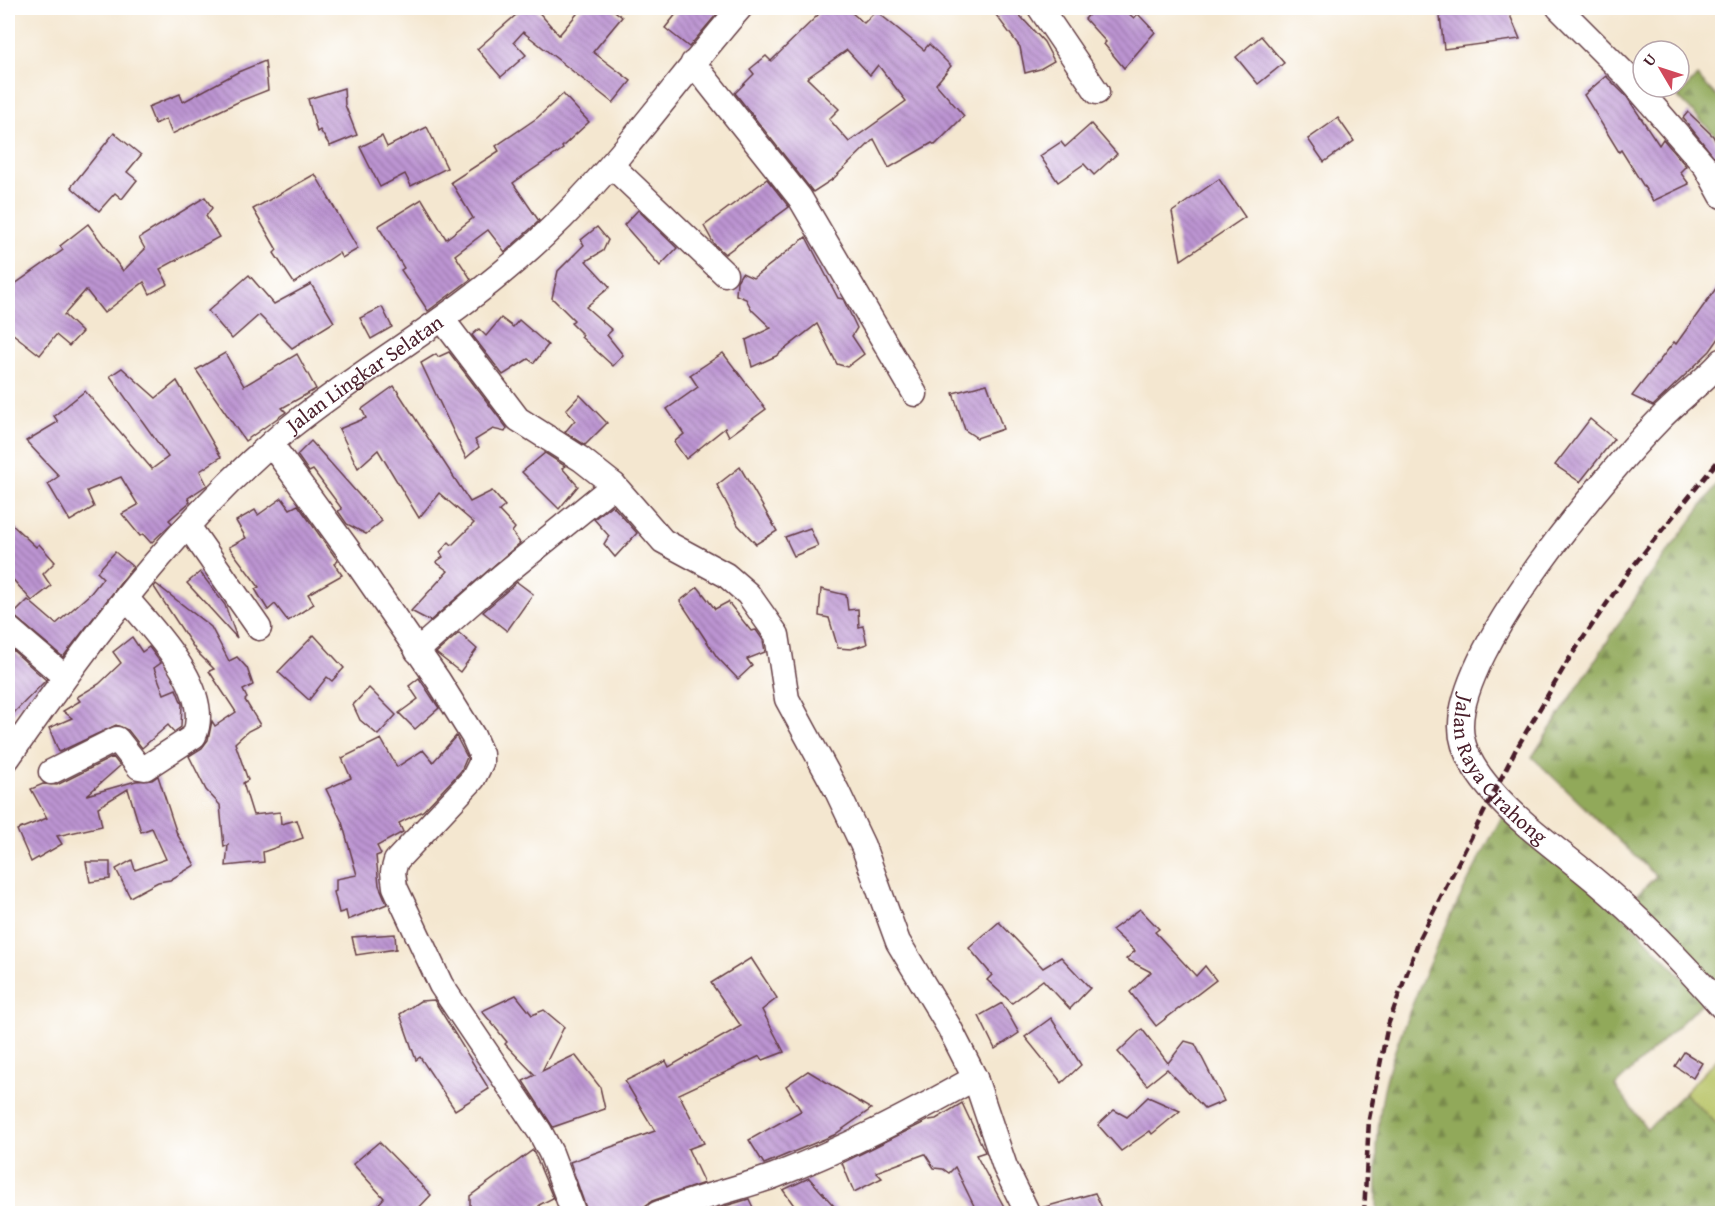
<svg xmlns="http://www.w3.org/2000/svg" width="1730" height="1221" viewBox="0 0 1730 1221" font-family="'Gentium Book Plus',serif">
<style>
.green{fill:#b7c365;stroke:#807148;stroke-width:1.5}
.forest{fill:url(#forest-firs);stroke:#6e6442;stroke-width:1.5}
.building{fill:url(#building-back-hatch);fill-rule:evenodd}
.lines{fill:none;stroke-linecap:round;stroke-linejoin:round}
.minor-casing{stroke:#643d44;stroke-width:27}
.minor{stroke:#fff;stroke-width:24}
.rail{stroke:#4a1f2b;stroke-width:4.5;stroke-dasharray:9 4.5;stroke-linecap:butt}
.labels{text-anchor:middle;stroke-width:6;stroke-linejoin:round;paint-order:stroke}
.street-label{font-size:21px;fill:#4a1f2b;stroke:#fff}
</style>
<defs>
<pattern id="forest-firs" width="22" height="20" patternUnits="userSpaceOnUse" patternTransform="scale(1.5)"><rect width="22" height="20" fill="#91a95a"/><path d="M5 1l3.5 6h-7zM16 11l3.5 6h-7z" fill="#78894b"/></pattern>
<pattern id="building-back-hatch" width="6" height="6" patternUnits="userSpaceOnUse" patternTransform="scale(1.5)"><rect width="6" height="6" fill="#bc94d2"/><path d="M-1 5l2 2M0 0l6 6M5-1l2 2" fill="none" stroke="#9b78ab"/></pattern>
</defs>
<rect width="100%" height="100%" fill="#fff"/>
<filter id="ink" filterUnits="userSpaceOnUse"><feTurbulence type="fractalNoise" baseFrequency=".0167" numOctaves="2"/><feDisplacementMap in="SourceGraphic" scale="12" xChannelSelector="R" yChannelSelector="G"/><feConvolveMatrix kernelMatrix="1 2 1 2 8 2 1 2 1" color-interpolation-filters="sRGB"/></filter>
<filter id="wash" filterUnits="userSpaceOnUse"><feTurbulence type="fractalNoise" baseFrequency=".008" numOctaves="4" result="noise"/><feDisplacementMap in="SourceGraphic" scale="24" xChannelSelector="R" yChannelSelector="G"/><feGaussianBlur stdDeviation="1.35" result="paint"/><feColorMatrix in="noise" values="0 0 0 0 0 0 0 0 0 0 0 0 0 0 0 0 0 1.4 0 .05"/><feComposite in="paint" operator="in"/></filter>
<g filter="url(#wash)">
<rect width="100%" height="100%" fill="#f4e7d0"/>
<!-- green -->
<path class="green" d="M1722 1054V1129L1684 1093Z"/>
<!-- forest -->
<g class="forest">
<path d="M1697 76 1719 99 1722 96V142L1678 97Z"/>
<path d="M1722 478V991L1631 901 1656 876 1532 757 1648 579Z"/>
<path d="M1505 811 1635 927 1704 1001 1615 1086 1647 1129 1684 1093 1722 1129V1213L1377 1214C1377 1174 1375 1134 1383 1095 1388 1066 1400 1036 1411 1008 1437 940 1470 875 1505 811Z"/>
</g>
<g id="blocks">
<!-- building -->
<g class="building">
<path d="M524 8H535L559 35 582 8H611L622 17 593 52 631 81 613 103 523 32 514 42 526 55 501 77 477 49Z"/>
<path d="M681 8H722L689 47 665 28Z"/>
<path d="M813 8H846L864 23 876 11 924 50 929 44 951 66 936 84 964 116 935 145 932 143 889 168 874 139 833 179 813 192 735 93 754 74 750 69 766 56 771 61 818 15ZM847 50 870 75 878 65 906 101 849 142 829 119 839 109 807 78Z"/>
<path d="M1006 8H1013L1044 42 1054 61 1040 69 1025 73 1020 47 996 15Z"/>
<path d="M1095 8H1122L1134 18 1138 14 1155 32 1124 68 1104 44 1106 42 1085 19Z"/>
<path d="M1439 8H1507L1520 39 1444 49Z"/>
<path d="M1261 36 1284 63 1258 84 1236 57Z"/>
<path d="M265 61 268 90 240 101 172 134 166 119 155 124 148 107 180 94 183 102 238 72Z"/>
<path d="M1606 76 1627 97 1659 145 1663 139 1686 166 1680 172 1689 184 1653 201 1621 150 1619 152 1584 95Z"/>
<path d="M344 88 345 105 357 135 330 146 320 130 317 132 308 99Z"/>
<path d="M563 94 589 122 562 147 563 149 513 183 539 221 505 252 488 230 455 255 471 279 428 311 401 270 404 268 378 226 422 199 446 239 473 218 451 182 499 151 496 146 537 118Z"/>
<path d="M1688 112 1713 136 1722 154V167L1683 118Z"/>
<path d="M1338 118 1354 141 1324 162 1308 139Z"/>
<path d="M1091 124 1117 154 1094 175 1084 164 1058 182 1040 156 1061 142 1065 147Z"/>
<path d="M427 127 447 168 411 186 405 174 380 187 360 147 382 136 387 147Z"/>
<path d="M114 133 141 155 127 172 137 180 122 199 115 193 99 211 71 187Z"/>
<path d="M315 174 358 249 342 258 339 253 294 283 274 253 277 250 253 209Z"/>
<path d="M767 179 789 207 725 254 714 244 704 226Z"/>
<path d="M1219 179 1245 217 1181 260 1172 212Z"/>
<path d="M205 197 212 208 206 216 219 237 160 269 168 284 150 294 144 282 104 313 86 290 64 315 82 332 69 346 56 335 40 355 8 330V289L63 250 60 246 88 224 123 271 145 249 139 238Z"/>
<path d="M638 210 677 248 660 266 624 225Z"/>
<path d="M597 227 608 240 603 251 586 261 610 287 586 307 612 330 607 335 623 355 613 366 581 337 583 335 571 323 574 320 552 298 558 271 584 245 581 240Z"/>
<path d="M806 237 838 298 843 299 848 309 857 328 852 336 864 354 847 367 837 364 817 324 776 356 752 367 746 340 771 328 752 310 746 299 736 295 737 281 742 273 753 278Z"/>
<path d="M249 275 274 304 311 284 334 322 292 348 259 315 232 339 208 311Z"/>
<path d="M1722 280V334L1710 351 1653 406 1632 396 1674 342 1676 344Z"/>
<path d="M382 307 392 327 371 339 360 318Z"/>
<path d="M501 318 513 327 519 320 548 345 534 363 528 359 503 375 472 335 479 329 486 336Z"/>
<path d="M449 352 507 428 505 432 493 429 475 440 479 447 466 458 421 363 436 354 438 357Z"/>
<path d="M225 353 244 386 297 354 316 389 282 408 286 412 245 441 196 370Z"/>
<path d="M723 353 766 409 729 436 725 428 686 459 674 442 684 434 667 409 698 387 690 375Z"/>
<path d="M122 368 156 398 177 381 221 457 200 471 207 485 188 498 190 502 169 520 172 523 151 543 143 534 140 536 122 514 138 505 121 477 87 491 94 507 70 521 48 484 59 476 26 441 58 422 54 416 85 391 152 469 168 457 110 376Z"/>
<path d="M987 384 1003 429 977 438 965 430 953 393Z"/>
<path d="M394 386 470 502 492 491 505 506 499 511 515 528 512 532 520 543 430 621 411 611 448 571 436 562 443 557 440 552 449 542 452 545 474 523 439 493 419 518 378 450 358 468 339 429 366 418 362 409Z"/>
<path d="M580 395 607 423 585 445 565 432 575 420 566 410Z"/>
<path d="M1590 419 1614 439 1580 482 1555 465Z"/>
<path d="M311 441 382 521 366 534 347 524 338 511 342 509 313 470 309 472 297 455Z"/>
<path d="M545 453 565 466 562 468 578 486 559 509 522 472Z"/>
<path d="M740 467 777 531 756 544 738 525 717 485Z"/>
<path d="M282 498 290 509 298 505 338 561 334 564 342 575 308 594 314 604 288 621 275 604 268 610 255 589 259 587 229 547 246 538 236 521 255 510 258 515Z"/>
<path d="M612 505 637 533 615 557 604 544 609 536 594 519Z"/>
<path d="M8 521 36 547 39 544 55 562 43 574 51 586 32 601 8 574Z"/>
<path d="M810 528 818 546 794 556 785 537Z"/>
<path d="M115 552 133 567 63 657 13 615 28 600 56 624 91 593 103 578 97 572Z"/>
<path d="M200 572 225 605 237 638 187 583Z"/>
<path d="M517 582 533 594 507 631 483 612Z"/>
<path d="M156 584 211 627 229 661 237 657 247 668 253 685 243 690 247 698 245 700 260 725 248 731 235 743 248 780 243 783 253 815 280 812 281 824 297 820 303 838 263 852 264 862 226 866 228 845 224 847 220 805 206 790 189 756 202 748 208 740 212 721 215 726 236 712 209 671 214 669 196 651 154 587Z"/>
<path d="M698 587 715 609 728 602 751 631 756 630 763 640 765 652 747 659 752 666 738 679 717 657 680 601Z"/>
<path d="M821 589 846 595 848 610 858 609 859 627 863 626 867 644 851 649 838 648 829 618 819 616Z"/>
<path d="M459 633 477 649 460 672 436 653Z"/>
<path d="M314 635 344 668 332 681 327 677 309 700 278 672Z"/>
<path d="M132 637 142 652 149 647 161 663 154 668 164 694 176 689 182 704 181 727 174 732 168 725 142 748 128 730 116 725 59 752 49 728 72 718 63 711 80 701 77 697 99 684 121 663 113 652Z"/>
<path d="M8 646 46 680 8 719Z"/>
<path d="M419 678 439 708 415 729 399 713 418 699 409 686Z"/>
<path d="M369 688 396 715 378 735 360 720 353 705Z"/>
<path d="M456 736 467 757 461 771 423 811 399 823 403 832 377 846 381 854 376 856 379 885 387 904 348 920 346 911 339 913 334 892 336 891V879L357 875 342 822 326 789 351 778 342 758 381 739 397 767 423 750 433 762Z"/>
<path d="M113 757 120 766 87 795 136 781 152 780 158 776 177 834 195 865 170 880 158 882 130 897 116 869 132 860 135 870 166 859 152 828 141 832 128 789 98 807 102 826 57 836 62 844 31 862 17 830 47 818 31 789 43 784 57 785Z"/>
<path d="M86 862H110V879L90 882Z"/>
<path d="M1140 909 1159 929 1155 932 1196 976 1205 966 1216 980 1156 1026 1130 992 1151 972 1126 959 1135 951 1112 930Z"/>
<path d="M999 922 1043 968 1061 957 1090 988 1070 1009 1043 980 1012 1003 987 980 992 975 969 948Z"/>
<path d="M395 934 396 949 356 955 352 937Z"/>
<path d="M751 958 777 998 762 1010 784 1052 763 1060 760 1056 679 1094 704 1143 688 1149 704 1183 652 1201 645 1206 643 1214H588L570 1162 655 1131 625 1081 666 1061 669 1067 741 1026 711 983Z"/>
<path d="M516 995 532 1015 544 1010 564 1027 542 1071 575 1055 600 1087 605 1109 553 1127 523 1081 535 1075 505 1044 507 1042 482 1011Z"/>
<path d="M434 1000 489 1089 455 1110 420 1057 416 1060 400 1014 420 1001Z"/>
<path d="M1002 1003 1019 1033 995 1049 979 1016Z"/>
<path d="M1051 1018 1081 1065 1062 1083 1025 1037Z"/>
<path d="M1142 1029 1168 1063 1185 1041 1195 1044 1224 1101 1205 1109 1167 1069 1147 1085 1118 1052Z"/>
<path d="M1684 1052 1702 1063 1693 1078 1675 1066Z"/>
<path d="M808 1071 871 1109 834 1135 764 1164 749 1140 801 1111 786 1086Z"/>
<path d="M1148 1097 1180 1111 1152 1134 1150 1131 1121 1151 1098 1125 1114 1110 1127 1117Z"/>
<path d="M962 1103 985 1152 976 1155 1008 1214H978L955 1167 949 1173 943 1169 934 1168 925 1154 876 1172 882 1178 854 1192 842 1163 929 1120 936 1119Z"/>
<path d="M379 1142 431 1195 413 1214H369L384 1198 353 1164Z"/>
<path d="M533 1150 553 1198 539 1205 540 1214H470V1196Z"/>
<path d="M809 1178 826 1197 841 1214H800L783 1190Z"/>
<path d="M1095 1193 1105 1214H1042L1041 1208Z"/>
<path d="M749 1199 756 1214H700L719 1208Z"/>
</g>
</g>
</g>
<g filter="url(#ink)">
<use href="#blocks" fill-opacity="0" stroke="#643d44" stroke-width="1.5"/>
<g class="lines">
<!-- minor casing -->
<g class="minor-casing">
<g id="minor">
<path d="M1040 8 1097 92"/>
<path d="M1559 8 1628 77 1706 167 1722 196"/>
<path d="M693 63 800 198 915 394"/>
<path d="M612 166 725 274"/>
<path d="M442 319 518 419 581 459 614 485 663 541 726 575 748 594 777 635 787 699 837 791 863 846 898 942 949 1027 975 1078 1005 1167 1028 1214"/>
<path id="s1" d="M1722 361C1703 382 1679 399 1659 420 1604 476 1459 649 1461 727 1461 750 1477 774 1492 791 1520 824 1564 854 1598 883 1643 921 1683 963 1722 1007"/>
<path d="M271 444 346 547 438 680 473 736 481 754V763L473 779 396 861 393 872 395 887 441 985 540 1132 551 1153 574 1214"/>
<path d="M188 526 259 628"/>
<path d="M8 628 65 677"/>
<path d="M417 651 503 575 614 485"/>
<path id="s2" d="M8 758C90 640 178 521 289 428 337 389 390 356 440 320 483 290 525 255 562 218 627 153 680 77 740 8"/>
<path d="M51 772 117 739 139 767 145 768 194 736C214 691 154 631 127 599"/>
<path d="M657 1214C696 1197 735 1190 774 1176 845 1149 909 1115 975 1078"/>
</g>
</g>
<!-- minor -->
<use href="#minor" class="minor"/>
<!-- rail -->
<path class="rail" d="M1364 1214 1369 1119 1388 1025 1419 940 1515 751 1569 659 1629 571 1722 456"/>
</g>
</g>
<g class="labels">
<!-- street labels -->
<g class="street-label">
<text dy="7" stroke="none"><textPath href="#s2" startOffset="528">Jalan Lingkar Selatan</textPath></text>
<text dy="7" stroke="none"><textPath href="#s1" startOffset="513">Jalan Raya Cirahong</textPath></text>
</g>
</g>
<!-- margin -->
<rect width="1730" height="1221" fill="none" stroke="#fff" stroke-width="30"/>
<!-- north arrow -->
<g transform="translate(1661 69) rotate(309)"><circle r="28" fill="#ffffff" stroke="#b7a5aa" stroke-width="1.5"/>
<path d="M0-4.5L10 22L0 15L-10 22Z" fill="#d1495b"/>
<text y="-9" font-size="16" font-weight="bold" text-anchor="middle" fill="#4a1f2b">U</text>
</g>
</svg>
